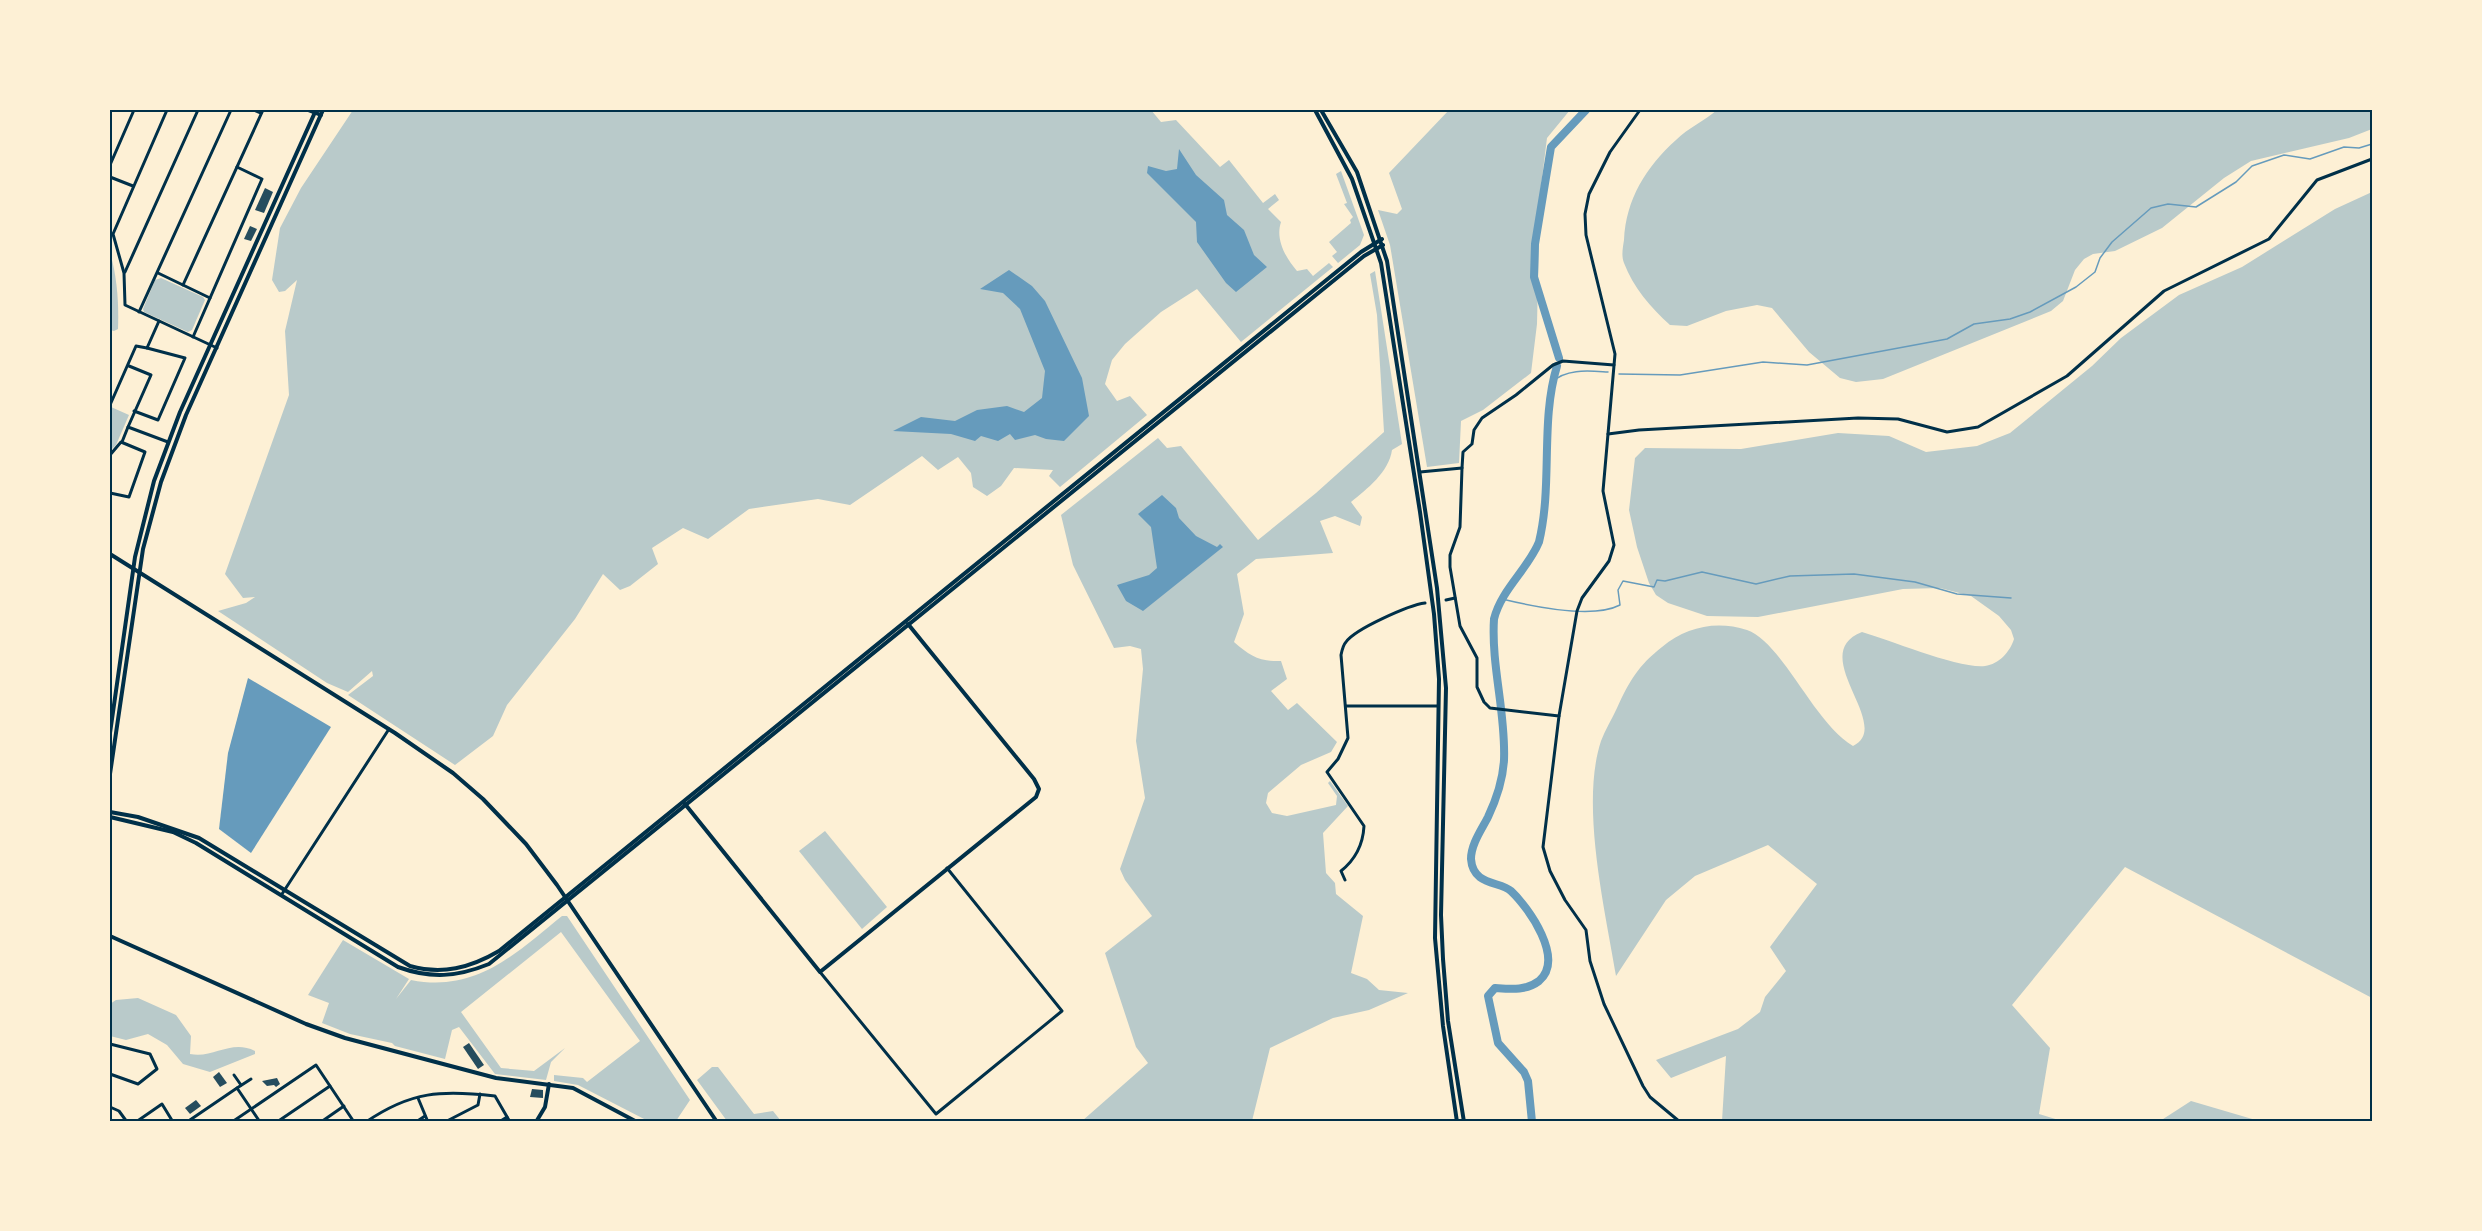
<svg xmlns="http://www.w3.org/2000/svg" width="2482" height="1231" viewBox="0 0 2482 1231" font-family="'Golos Text',sans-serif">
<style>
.green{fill:#b9caca}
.water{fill:#669bbc}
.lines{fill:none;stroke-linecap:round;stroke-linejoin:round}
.stream{stroke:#669bbc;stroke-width:1.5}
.river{stroke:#669bbc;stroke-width:8}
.building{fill:#264d5e}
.minor{stroke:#003049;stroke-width:3}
.tertiary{stroke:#003049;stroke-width:4}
.secondary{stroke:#003049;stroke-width:4}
.neatline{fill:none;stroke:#003049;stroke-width:2}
</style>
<rect width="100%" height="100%" fill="#fdf0d5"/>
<!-- green -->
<g class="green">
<path d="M353 110H1151L1161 122 1176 120 1220 167 1229 160 1263 203 1275 194 1279 200 1268 209 1281 222C1275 240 1286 258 1297 271L1307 269 1313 276 1329 263 1333 267 1241 342 1197 289 1161 312 1125 344 1112 360 1105 384 1117 401 1130 396 1147 415 1060 487 1049 476 1053 470 1014 468 1001 486 987 496 973 487 971 473 958 457 938 470 922 456 850 505 818 499 749 509 708 539 683 528 652 548 658 564 630 586 620 590 603 574 575 619 507 705 493 736 455 765 348 695 373 676 372 671 348 692 327 683 218 611 246 603 255 597 243 598 225 574 289 395 285 331 297 280 285 291 279 292 272 280 280 228 301 188Z"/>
<path d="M1449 110H1570L1547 138 1540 194 1537 324 1531 373 1483 410 1461 421 1459 463 1427 467 1390 245 1378 210 1397 214 1402 209 1389 173Z"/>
<path d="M1717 110H2372V129L2349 138 2251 161 2224 178 2162 228 2115 251 2093 254 2084 259 2075 270 2063 301 2051 311 1883 379 1856 382 1840 378 1809 352 1772 308 1757 305 1726 311 1687 326 1670 325C1651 308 1633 287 1624 263 1621 256 1623 247 1624 240 1626 199 1646 167 1676 140 1688 128 1704 121 1717 110Z"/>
<path d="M1341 171 1364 235 1360 245 1338 263 1332 256 1337 252 1329 242 1351 223 1350 220 1353 217 1344 204 1347 203 1336 174Z"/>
<path d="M2372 192V998L2125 867 2012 1005 2050 1048 2039 1114 2062 1121H1722L1726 1056 1671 1078 1656 1060 1738 1029 1760 1012 1765 997 1786 971 1770 947 1817 884 1768 845 1695 876 1666 900 1616 976C1605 909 1580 805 1601 741 1605 730 1612 719 1617 708 1630 680 1638 666 1662 647 1686 627 1716 620 1747 630 1783 643 1813 722 1853 746 1895 726 1805 654 1862 632 1890 640 1959 669 1985 666 1999 664 2010 652 2014 639L2011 630 1999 616 1971 596 1940 588 1903 589 1758 617 1707 616 1668 603 1656 595 1649 583 1637 547 1629 510 1635 458 1645 448 1741 449 1838 433 1889 436 1926 452 1977 446 2010 433 2092 366 2121 338 2179 295 2242 267 2335 209Z"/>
<path d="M110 252C117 277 119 302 118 329L114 331 110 330Z"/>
<path d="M1375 271 1402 444 1392 450C1389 472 1367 489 1351 502L1362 517 1360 526 1335 516 1320 521 1333 553 1256 559 1237 574 1244 614 1234 642C1250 656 1260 662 1281 661L1287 679 1271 691 1288 710 1297 703 1337 742 1331 752 1301 765 1268 793 1266 803 1272 813 1287 816 1336 805 1337 796 1328 783 1330 781 1348 806 1323 833 1326 873 1335 883 1336 894 1363 916 1351 973 1367 979 1379 990 1408 993 1369 1010 1333 1018 1270 1048 1252 1121H1082L1148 1063 1136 1047 1105 953 1152 916 1125 880 1120 869 1145 798 1136 741 1143 669 1141 649 1130 646 1114 648 1073 565 1061 515 1158 438 1167 448 1181 446 1258 540 1316 493 1384 432 1377 315 1370 274Z"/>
<path d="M161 278 203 297 205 300 192 330 188 332 144 312 143 309 155 280Z"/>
<path d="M111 407 129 415 116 445 110 451Z"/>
<path d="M825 831 887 907 862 929 799 851Z"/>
<path d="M562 916H567L690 1100 676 1121H648L578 1085 554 1081V1075L583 1078 587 1082 640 1041 561 932 461 1012 501 1068 534 1071 565 1048 551 1062 546 1080 495 1074 459 1027 452 1030 445 1059 395 1046 392 1043 350 1034 322 1023 329 1003 308 995 343 940 409 979 396 999 411 980C476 993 515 954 562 916Z"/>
<path d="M138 998 176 1015 191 1036 190 1054C213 1059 231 1039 255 1051V1054L210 1072 183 1064 167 1045 148 1034 126 1040 110 1036V1004L116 1000Z"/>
<path d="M712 1067H718L754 1114 773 1111 781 1121H727L697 1080Z"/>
<path d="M2191 1101 2259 1121H2160Z"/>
</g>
<!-- water -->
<g class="water">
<path d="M1179 149 1196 175 1224 200 1227 215 1244 230 1254 255 1267 267 1236 292 1226 283 1197 242 1196 222 1147 173 1148 166 1166 171 1177 169Z"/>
<path d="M1009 270 1032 286 1045 301 1082 378 1089 416 1064 441 1046 439 1035 435 1015 440 1010 434 998 441 981 436 975 441 951 434 893 431 921 417 955 421 977 410 1007 406 1024 412 1042 398 1045 371 1020 309 1003 293 980 289Z"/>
<path d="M1162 495 1176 508 1179 518 1196 536 1217 547 1220 544 1223 547 1143 611 1126 601 1117 585 1149 575 1157 568 1151 527 1138 514Z"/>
<path d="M248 678 331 727 251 853 219 829 228 753Z"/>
</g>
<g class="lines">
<!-- stream -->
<g class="stream">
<path d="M1619 374 1680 375 1763 362 1807 365 1947 339 1974 324 2010 319 2030 312 2076 287 2095 272 2100 258 2112 242 2151 208 2168 204 2196 207 2236 182 2252 166 2284 155 2310 159 2344 147 2359 148 2372 144"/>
<path d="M1552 382C1567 368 1590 371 1608 372"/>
<path d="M1502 599C1531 606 1593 619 1620 605L1618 590 1623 581 1654 587 1657 580 1665 581 1702 572 1756 584 1790 576 1854 574 1915 582 1957 594 2011 598"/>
</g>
<!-- river -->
<g class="river">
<path d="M1559 358 1534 277 1535 244 1551 147 1586 110"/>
<path d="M1532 1122 1528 1081 1524 1072 1498 1043 1488 996 1495 988C1510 989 1526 991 1539 981 1565 959 1529 908 1511 891 1500 881 1473 886 1471 859 1471 844 1482 829 1488 817 1496 800 1503 778 1504 760 1506 713 1491 666 1494 619 1501 590 1528 569 1539 542 1553 484 1540 422 1557 366"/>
</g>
</g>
<!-- building -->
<g class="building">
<path d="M265 188 273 192 264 213 255 210Z"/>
<path d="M250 226 257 229 251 241 244 239Z"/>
<path d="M469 1043 484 1065 478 1069 463 1047Z"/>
<path d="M219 1072 227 1083 220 1087 213 1077Z"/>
<path d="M277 1078 280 1084 276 1087 274 1085 267 1086 262 1081Z"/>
<path d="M532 1089 543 1090V1098L530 1097Z"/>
<path d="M196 1100 201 1106 190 1114 185 1108Z"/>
</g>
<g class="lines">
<!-- minor -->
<g class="minor">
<path d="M167 110 113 234 124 273 125 305 217 348"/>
<path d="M254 110 261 113"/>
<path d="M110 165 134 110"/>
<path d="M110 177 133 186"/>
<path d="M125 272 198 110"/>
<path d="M158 273 210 298"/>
<path d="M183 285 263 110"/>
<path d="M139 312 231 110"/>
<path d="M193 337 262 179 237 167"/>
<path d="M129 366 151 375 128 427 168 442"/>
<path d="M110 405 136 346 147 348 159 321"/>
<path d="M134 411 158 420 185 358 147 348"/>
<path d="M1608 434 1639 430 1858 418 1898 419 1947 432 1978 427 2067 376 2164 291 2269 239 2317 180 2372 159"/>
<path d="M122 442 128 427"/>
<path d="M110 455 121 442 145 452 129 497 110 493"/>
<path d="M1462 468 1463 452 1472 444 1474 430 1482 418 1516 395 1553 365 1563 361 1614 365"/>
<path d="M1420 472 1462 468 1460 527 1450 555V567L1460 626 1477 658V687L1484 702 1490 708 1559 716 1543 847 1550 871 1565 900 1586 930 1590 961 1604 1004 1643 1086 1650 1097 1680 1122"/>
<path d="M1446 600 1455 598"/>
<path d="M1346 706H1438"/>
<path d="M1559 716 1577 611 1582 598 1609 561 1614 545 1603 491 1615 354 1586 235 1585 214 1589 194 1610 152 1640 110"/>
<path d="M1345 880 1341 871C1356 859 1363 845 1364 826L1327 772 1338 759 1348 738 1341 655C1342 650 1343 645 1346 642 1355 629 1409 605 1425 603"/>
<path d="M282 894 389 729"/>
<path d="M820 972 936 1114 1062 1011 947 868"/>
<path d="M110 1044 150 1054 157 1069 138 1084 110 1074"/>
<path d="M234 1075 241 1085"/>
<path d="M237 1088 251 1079"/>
<path d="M418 1098 428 1122"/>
<path d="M110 1107 119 1111 127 1122"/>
<path d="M136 1122 162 1104 173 1122"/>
<path d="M187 1122 237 1088 260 1122"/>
<path d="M232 1122 316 1065 354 1122"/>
<path d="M277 1122 330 1086"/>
<path d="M321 1122 344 1106"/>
<path d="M366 1122C411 1091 442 1090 495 1096L510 1122"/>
<path d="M416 1122 425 1116"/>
<path d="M445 1122 478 1105 480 1094"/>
<path d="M499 1122 507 1117"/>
</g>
<!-- tertiary -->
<g class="tertiary">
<path d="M308 110 321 115"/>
<path d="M110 554 395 733 453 773 483 799 526 844 557 885 717 1122"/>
<path d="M685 804 820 972 1036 797 1039 789 1034 779 908 624"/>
<path d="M110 812 138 817 199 838 410 966C442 975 470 968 499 951L1361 252 1382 239"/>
<path d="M110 817 173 832 196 843 398 967C431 979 457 977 489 964L1364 256 1383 245"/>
<path d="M110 936 306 1024 345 1038 496 1078 573 1088 637 1122"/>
<path d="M536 1122 545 1107 549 1084"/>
</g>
<!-- secondary -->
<g class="secondary">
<path d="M1315 110 1352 179 1381 263 1420 512 1434 614 1439 679 1435 938 1443 1026 1457 1122"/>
<path d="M1321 110 1357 172 1387 261 1437 588 1446 688 1441 915 1443 959 1448 1021 1464 1122"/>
<path d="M110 733 135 557 154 481 180 412 316 110"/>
<path d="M110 774 143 549 161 482 186 415 323 110"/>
</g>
</g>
<!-- border -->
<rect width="2482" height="1231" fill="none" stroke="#fdf0d5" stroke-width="222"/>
<rect x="111" y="111" width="2260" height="1009" class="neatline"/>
</svg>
